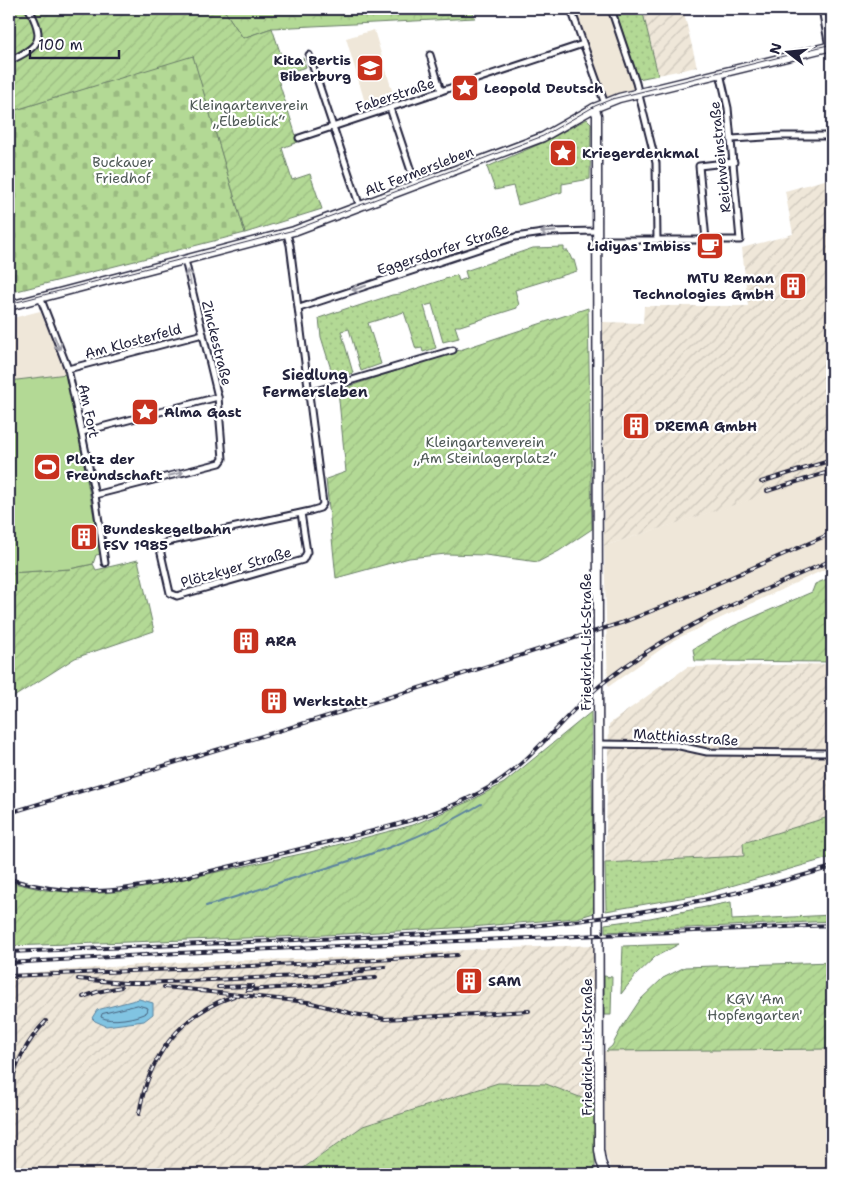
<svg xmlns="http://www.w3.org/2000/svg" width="841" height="1183" viewBox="0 0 841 1183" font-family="'Shantell Sans',sans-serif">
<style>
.built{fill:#efe7d9}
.industrial{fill:url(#industrial-furrows)}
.grass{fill:url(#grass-dots);stroke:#6a7e68}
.forest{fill:url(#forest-crowns);stroke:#6a7e68}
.cemetery{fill:url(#cemetery-stones);stroke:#6a7e68}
.garden{fill:url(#garden-furrows);stroke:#6a7e68}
.pitch{fill:#b3d995;stroke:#6a7e68}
.water{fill:#81c4e2;stroke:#5b839f}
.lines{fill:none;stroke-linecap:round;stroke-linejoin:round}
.shore{stroke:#48637e;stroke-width:1}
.stream{stroke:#5b839f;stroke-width:2}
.street-casing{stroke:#22223b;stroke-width:9}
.secondary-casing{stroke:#22223b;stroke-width:11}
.street{stroke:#fff;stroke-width:5}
.secondary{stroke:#fff;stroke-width:8}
.tram{stroke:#22223b;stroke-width:1}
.rail-casing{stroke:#22223b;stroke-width:4}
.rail{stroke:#fff;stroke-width:2;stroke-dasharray:5.5;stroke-linecap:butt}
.oneway{stroke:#9c9ca7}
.labels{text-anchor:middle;stroke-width:4.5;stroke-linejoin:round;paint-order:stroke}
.poi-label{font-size:14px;font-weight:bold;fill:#22223b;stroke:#fff;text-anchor:start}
.street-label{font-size:14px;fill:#22223b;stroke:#fff}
.park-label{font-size:14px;fill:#4e5956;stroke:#fff}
.neighbourhood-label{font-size:15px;font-weight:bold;fill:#22223b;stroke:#fff}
</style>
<defs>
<pattern id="industrial-furrows" width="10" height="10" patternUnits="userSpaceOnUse" patternTransform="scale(1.25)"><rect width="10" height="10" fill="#efe7d9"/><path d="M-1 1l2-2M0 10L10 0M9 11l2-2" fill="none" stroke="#cdc6bb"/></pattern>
<pattern id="grass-dots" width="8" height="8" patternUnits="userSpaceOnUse" patternTransform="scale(1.25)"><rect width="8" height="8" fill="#b3d995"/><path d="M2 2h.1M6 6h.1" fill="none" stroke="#9aba81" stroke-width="1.8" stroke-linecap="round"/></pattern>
<pattern id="forest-crowns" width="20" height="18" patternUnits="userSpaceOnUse" patternTransform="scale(1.25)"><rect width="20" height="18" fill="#b3d995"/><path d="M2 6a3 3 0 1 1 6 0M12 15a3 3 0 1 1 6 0" fill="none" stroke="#9aba81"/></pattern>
<pattern id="cemetery-stones" width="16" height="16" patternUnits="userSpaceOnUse" patternTransform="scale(1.25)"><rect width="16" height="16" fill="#b3d995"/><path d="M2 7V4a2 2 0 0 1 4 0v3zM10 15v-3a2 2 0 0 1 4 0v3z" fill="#9aba81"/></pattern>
<pattern id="garden-furrows" width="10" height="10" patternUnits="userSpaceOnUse" patternTransform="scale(1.25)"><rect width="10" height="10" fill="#b3d995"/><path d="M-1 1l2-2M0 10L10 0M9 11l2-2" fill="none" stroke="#9aba81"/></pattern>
</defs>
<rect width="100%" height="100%" fill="#fff"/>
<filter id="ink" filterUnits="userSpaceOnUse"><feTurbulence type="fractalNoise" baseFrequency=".02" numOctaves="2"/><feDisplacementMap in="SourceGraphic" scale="10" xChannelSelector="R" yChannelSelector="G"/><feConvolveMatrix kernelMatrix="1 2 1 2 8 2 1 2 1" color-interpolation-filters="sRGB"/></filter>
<g filter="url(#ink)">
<!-- built -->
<g class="built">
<path d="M571 9H608L635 88 604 98Z"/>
<path d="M374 30 394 97 366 106 346 38Z"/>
<path d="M40 311 67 374 9 381V319Z"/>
<path d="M832 473V566L674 640 608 687 604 546Z"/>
<path d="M832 1049V1174H614L612 1172 605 1153 604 1051Z"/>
</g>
<!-- industrial -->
<g class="industrial">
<path d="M642 9H683L697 67 658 75Z"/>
<path d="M832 178V474L604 546 603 322 643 323 644 306H748L742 248 793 234 785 191Z"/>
<path d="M832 664V816L743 843 744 856 605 863 609 724 687 667Z"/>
<path d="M596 945 595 1103 363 1126 294 1174H9V974L183 962 368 957 479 949Z"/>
</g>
<!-- grass -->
<g class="grass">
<path d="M615 9H642L658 75 638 79Z"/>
<path d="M587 119 591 123 590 179 562 184V192L518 205 513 186 495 190 487 167 542 143Z"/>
<path d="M564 247V251H568L572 260H574L577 271 515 290 519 305 517 306V308L460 326H455L459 338 443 342 432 304 424 306 436 348 423 352 422 348 416 349 404 312 368 323 381 364 361 371 349 329 341 331 353 373 334 379 321 337 319 318 351 307 352 308 392 295 400 294 457 275 459 281 467 278 465 271 533 248Z"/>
<path d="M832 816V857L703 894 606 911 605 863 744 856 743 843Z"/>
<path d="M731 902 732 920 832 915V921L605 932V924L650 918Z"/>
<path d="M679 944 655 957 636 975 621 994 623 946Z"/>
<path d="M604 976 612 977 611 1015H604Z"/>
<path d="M498 1083 546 1084 595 1103V1174H295L363 1126Z"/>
</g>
<!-- forest -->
<path class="forest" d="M225 9H283L296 12 318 9H472L475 18 272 28 243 38 224 10Z"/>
<!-- cemetery -->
<path class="cemetery" d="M193 55 245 233 9 293V112Z"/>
<!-- garden -->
<g class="garden">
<path d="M9 9H219L224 10 243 38 272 28 284 64 303 58 306 67 277 76 298 142 282 148 292 180 310 174 322 209 245 233 193 56 9 112Z"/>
<path d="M588 308 592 529 559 551 538 562 485 555 446 554 409 558 336 578 326 479 346 472 338 390Z"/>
<path d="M138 560 154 631 75 658 9 700V573L69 569 93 564 96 570Z"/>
<path d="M832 577V662L695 661 693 649 733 626 812 592 815 584Z"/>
<path d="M591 712 594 913 577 918 471 927 306 936 9 946V882L45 890 86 894 129 891 310 852 413 825 470 801 504 783Z"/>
<path d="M832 962V1049L606 1051 612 1046 622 1027 640 1000 663 978 685 967Z"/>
</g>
<!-- pitch -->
<path class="pitch" d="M67 374 101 554 96 555 93 564 69 569 9 573V381Z"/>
<!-- water -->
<path class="water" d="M139 999 153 1003V1014L144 1021 106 1026 95 1021 92 1018 97 1010Z"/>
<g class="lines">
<!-- shore -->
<path class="shore" d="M138 1005 148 1008 147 1012C139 1018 109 1023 101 1017L102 1014Z"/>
<!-- stream -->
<path class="stream" d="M206 906C236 897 266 887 297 877 361 858 424 839 481 804"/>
<!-- street casing -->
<g class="street-casing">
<g id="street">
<path d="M611 9 636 83 656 163 657 240"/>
<path d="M822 9 829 47"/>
<path d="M572 12 605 104"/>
<path d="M309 55 360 207"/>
<path d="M430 55 441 91"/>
<path d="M9 61C39 47 46 40 29 9"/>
<path d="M390 108 416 186"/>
<path d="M299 138 583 44"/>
<path d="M732 139 780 136H832"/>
<path d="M287 234 290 245 323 504 320 508 310 511 167 542 162 545 160 549 170 593 177 596 303 560 307 552 301 513"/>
<path d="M597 240H740L728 108 720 73"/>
<path d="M706 240 699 166 734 162"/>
<path d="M40 297 68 369 95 495 105 563"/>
<path d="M299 308 515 237 550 232 597 231"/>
<path d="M68 369 203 334"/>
<path d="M309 393 453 350"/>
<path d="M82 432 218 397"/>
<path d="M95 495 220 463 223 459 218 397 185 260"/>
<path d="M599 744 675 745 707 752 832 753"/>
</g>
</g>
<!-- secondary casing -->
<g class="secondary-casing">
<g id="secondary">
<path d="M594 108 597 115V147L599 1150 601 1162 606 1174"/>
<path d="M9 306 294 231 543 137 594 108 619 98 832 46"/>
</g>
</g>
<!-- street -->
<use href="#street" class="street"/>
<!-- secondary -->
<use href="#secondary" class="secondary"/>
<!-- tram -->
<path class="tram" d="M9 304 294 230 543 136 595 106 612 99 832 44"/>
<!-- rail casing -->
<g class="rail-casing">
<g id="rail">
<path d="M761 482 832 460"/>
<path d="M767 491 832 471"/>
<path d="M9 813 413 690 624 622 684 598 832 533"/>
<path d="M9 879C37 887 65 892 95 891 120 891 146 885 172 880 213 871 255 860 296 850 358 834 433 820 488 788 534 761 562 716 603 683 672 628 752 595 832 560"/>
<path d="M9 952C105 948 201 944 296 940 381 936 466 934 550 924 646 914 740 895 832 867"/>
<path d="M9 963 178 953 832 925"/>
<path d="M355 970 385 967"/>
<path d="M9 976 344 962 457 955"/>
<path d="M78 979 125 983H143L323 975 363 972"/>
<path d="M164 987 207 991"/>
<path d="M218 987 253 986"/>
<path d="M247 990 322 985 359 979 376 978"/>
<path d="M200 991 308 1002 354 1014 385 1019 529 1011"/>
<path d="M83 997 97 992 121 987"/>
<path d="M9 1094C14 1066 26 1042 46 1021"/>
<path d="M139 1114C148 1058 179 1014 234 996"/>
</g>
</g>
<!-- rail -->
<use href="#rail" class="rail"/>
</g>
<!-- one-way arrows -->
<defs><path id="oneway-shaft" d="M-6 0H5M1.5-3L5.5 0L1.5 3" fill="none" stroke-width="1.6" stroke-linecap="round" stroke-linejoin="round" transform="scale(1.25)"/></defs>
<g class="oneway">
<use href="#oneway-shaft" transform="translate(548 232) rotate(176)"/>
<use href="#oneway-shaft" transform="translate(189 277) rotate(-104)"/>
<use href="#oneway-shaft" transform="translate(359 288) rotate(162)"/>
<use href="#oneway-shaft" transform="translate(57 343) rotate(68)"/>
<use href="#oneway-shaft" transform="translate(176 474) rotate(-14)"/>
</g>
</g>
<!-- icons -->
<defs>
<g id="school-square" transform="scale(1.4375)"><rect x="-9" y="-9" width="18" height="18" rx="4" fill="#c8321e" stroke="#fff"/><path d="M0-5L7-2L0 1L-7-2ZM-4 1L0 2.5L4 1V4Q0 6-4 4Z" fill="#fff"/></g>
<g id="sight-square" transform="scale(1.4375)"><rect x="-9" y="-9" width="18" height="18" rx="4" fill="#c8321e" stroke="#fff"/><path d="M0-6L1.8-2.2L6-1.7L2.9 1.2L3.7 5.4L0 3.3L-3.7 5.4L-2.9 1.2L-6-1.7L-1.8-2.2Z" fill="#fff"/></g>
<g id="cafe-square" transform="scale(1.4375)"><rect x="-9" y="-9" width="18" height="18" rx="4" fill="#c8321e" stroke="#fff"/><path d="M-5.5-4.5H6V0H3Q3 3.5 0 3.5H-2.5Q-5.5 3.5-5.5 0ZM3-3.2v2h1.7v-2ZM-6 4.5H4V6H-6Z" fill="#fff"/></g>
<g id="building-square" transform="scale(1.4375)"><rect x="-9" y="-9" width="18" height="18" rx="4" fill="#c8321e" stroke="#fff"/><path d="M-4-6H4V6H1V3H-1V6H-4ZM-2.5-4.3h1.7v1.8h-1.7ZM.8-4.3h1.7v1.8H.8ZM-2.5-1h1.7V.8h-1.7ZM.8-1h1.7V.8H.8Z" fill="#fff"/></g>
<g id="stadium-square" transform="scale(1.4375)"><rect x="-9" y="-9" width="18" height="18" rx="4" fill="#c8321e" stroke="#fff"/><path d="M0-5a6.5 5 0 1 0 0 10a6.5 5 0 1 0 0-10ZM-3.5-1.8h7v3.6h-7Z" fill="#fff"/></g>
</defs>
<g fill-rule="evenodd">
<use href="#school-square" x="370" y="68"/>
<use href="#sight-square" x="465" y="88"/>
<use href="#sight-square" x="563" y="153"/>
<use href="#cafe-square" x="710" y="246"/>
<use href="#building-square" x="793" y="286"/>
<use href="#sight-square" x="145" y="412"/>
<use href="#building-square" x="636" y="426"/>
<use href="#stadium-square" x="47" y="467"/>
<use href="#building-square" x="84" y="537"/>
<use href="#building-square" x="246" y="641"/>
<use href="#building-square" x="274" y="701"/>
<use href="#building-square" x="469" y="981"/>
</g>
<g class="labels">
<!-- poi labels -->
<g class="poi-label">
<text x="351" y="65" text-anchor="end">Kita Bertis<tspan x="351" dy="16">Biberburg</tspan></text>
<text x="484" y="93">Leopold Deutsch</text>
<text x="582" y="158">Kriegerdenkmal</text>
<text x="691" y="251" text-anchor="end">Lidiyas Imbiss</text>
<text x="774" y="283" text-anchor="end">MTU Reman<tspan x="774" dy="16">Technologies GmbH</tspan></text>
<text x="164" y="417">Alma Gast</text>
<text x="655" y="431">DREMA GmbH</text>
<text x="66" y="464">Platz der<tspan x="66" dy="16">Freundschaft</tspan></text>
<text x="103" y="534">Bundeskegelbahn<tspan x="103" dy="16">FSV 1985</tspan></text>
<text x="265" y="646">ARA</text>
<text x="293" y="706">Werkstatt</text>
<text x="488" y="986">SAM</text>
</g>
<!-- street labels -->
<g class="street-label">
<text transform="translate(395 95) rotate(-18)" y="5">Faberstraße</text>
<text transform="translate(720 157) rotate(-96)" y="5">Reichweinstraße</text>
<text transform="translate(419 171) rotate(-21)" y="5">Alt Fermersleben</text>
<text transform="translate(443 249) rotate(-18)" y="5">Eggersdorfer Straße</text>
<text transform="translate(133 341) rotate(-15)" y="5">Am Klosterfeld</text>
<text transform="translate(217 343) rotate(76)" y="5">Zinckestraße</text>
<text transform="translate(89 411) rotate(78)" y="5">Am Fort</text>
<text transform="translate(236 567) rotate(-16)" y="5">Plötzkyer Straße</text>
<text transform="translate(586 642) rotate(-90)" y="5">Friedrich-List-Straße</text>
<text transform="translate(686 737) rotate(4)" y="5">Matthiasstraße</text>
<text transform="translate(587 1047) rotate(-90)" y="5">Friedrich-List-Straße</text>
</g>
<!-- park labels -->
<g class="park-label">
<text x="249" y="110">Kleingartenverein<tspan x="249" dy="16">„Elbeblick“</tspan></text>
<text x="123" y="167">Buckauer<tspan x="123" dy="16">Friedhof</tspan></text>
<text x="485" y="447">Kleingartenverein<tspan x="485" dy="16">„Am Steinlagerplatz“</tspan></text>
<text x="755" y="1004">KGV 'Am<tspan x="755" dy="16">Hopfengarten'</tspan></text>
</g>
<!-- neighbourhood labels -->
<g class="neighbourhood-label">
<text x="315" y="380">Siedlung<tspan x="315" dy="17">Fermersleben</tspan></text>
</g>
</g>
<!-- margin -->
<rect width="841" height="1183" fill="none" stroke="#fff" stroke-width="30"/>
<rect x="15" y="15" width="811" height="1153" fill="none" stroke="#22223b" stroke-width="2" filter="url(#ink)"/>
<!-- north arrow -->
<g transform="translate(788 52) rotate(286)" stroke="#ffffff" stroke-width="4" paint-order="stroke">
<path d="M0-4L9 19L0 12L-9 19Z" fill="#22223b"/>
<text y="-8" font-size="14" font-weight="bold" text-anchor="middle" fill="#22223b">N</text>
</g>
<!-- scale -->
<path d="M30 50v8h89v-8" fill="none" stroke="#22223b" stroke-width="2.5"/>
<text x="38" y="50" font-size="15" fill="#22223b" stroke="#ffffff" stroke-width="4" paint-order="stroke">100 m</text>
</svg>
